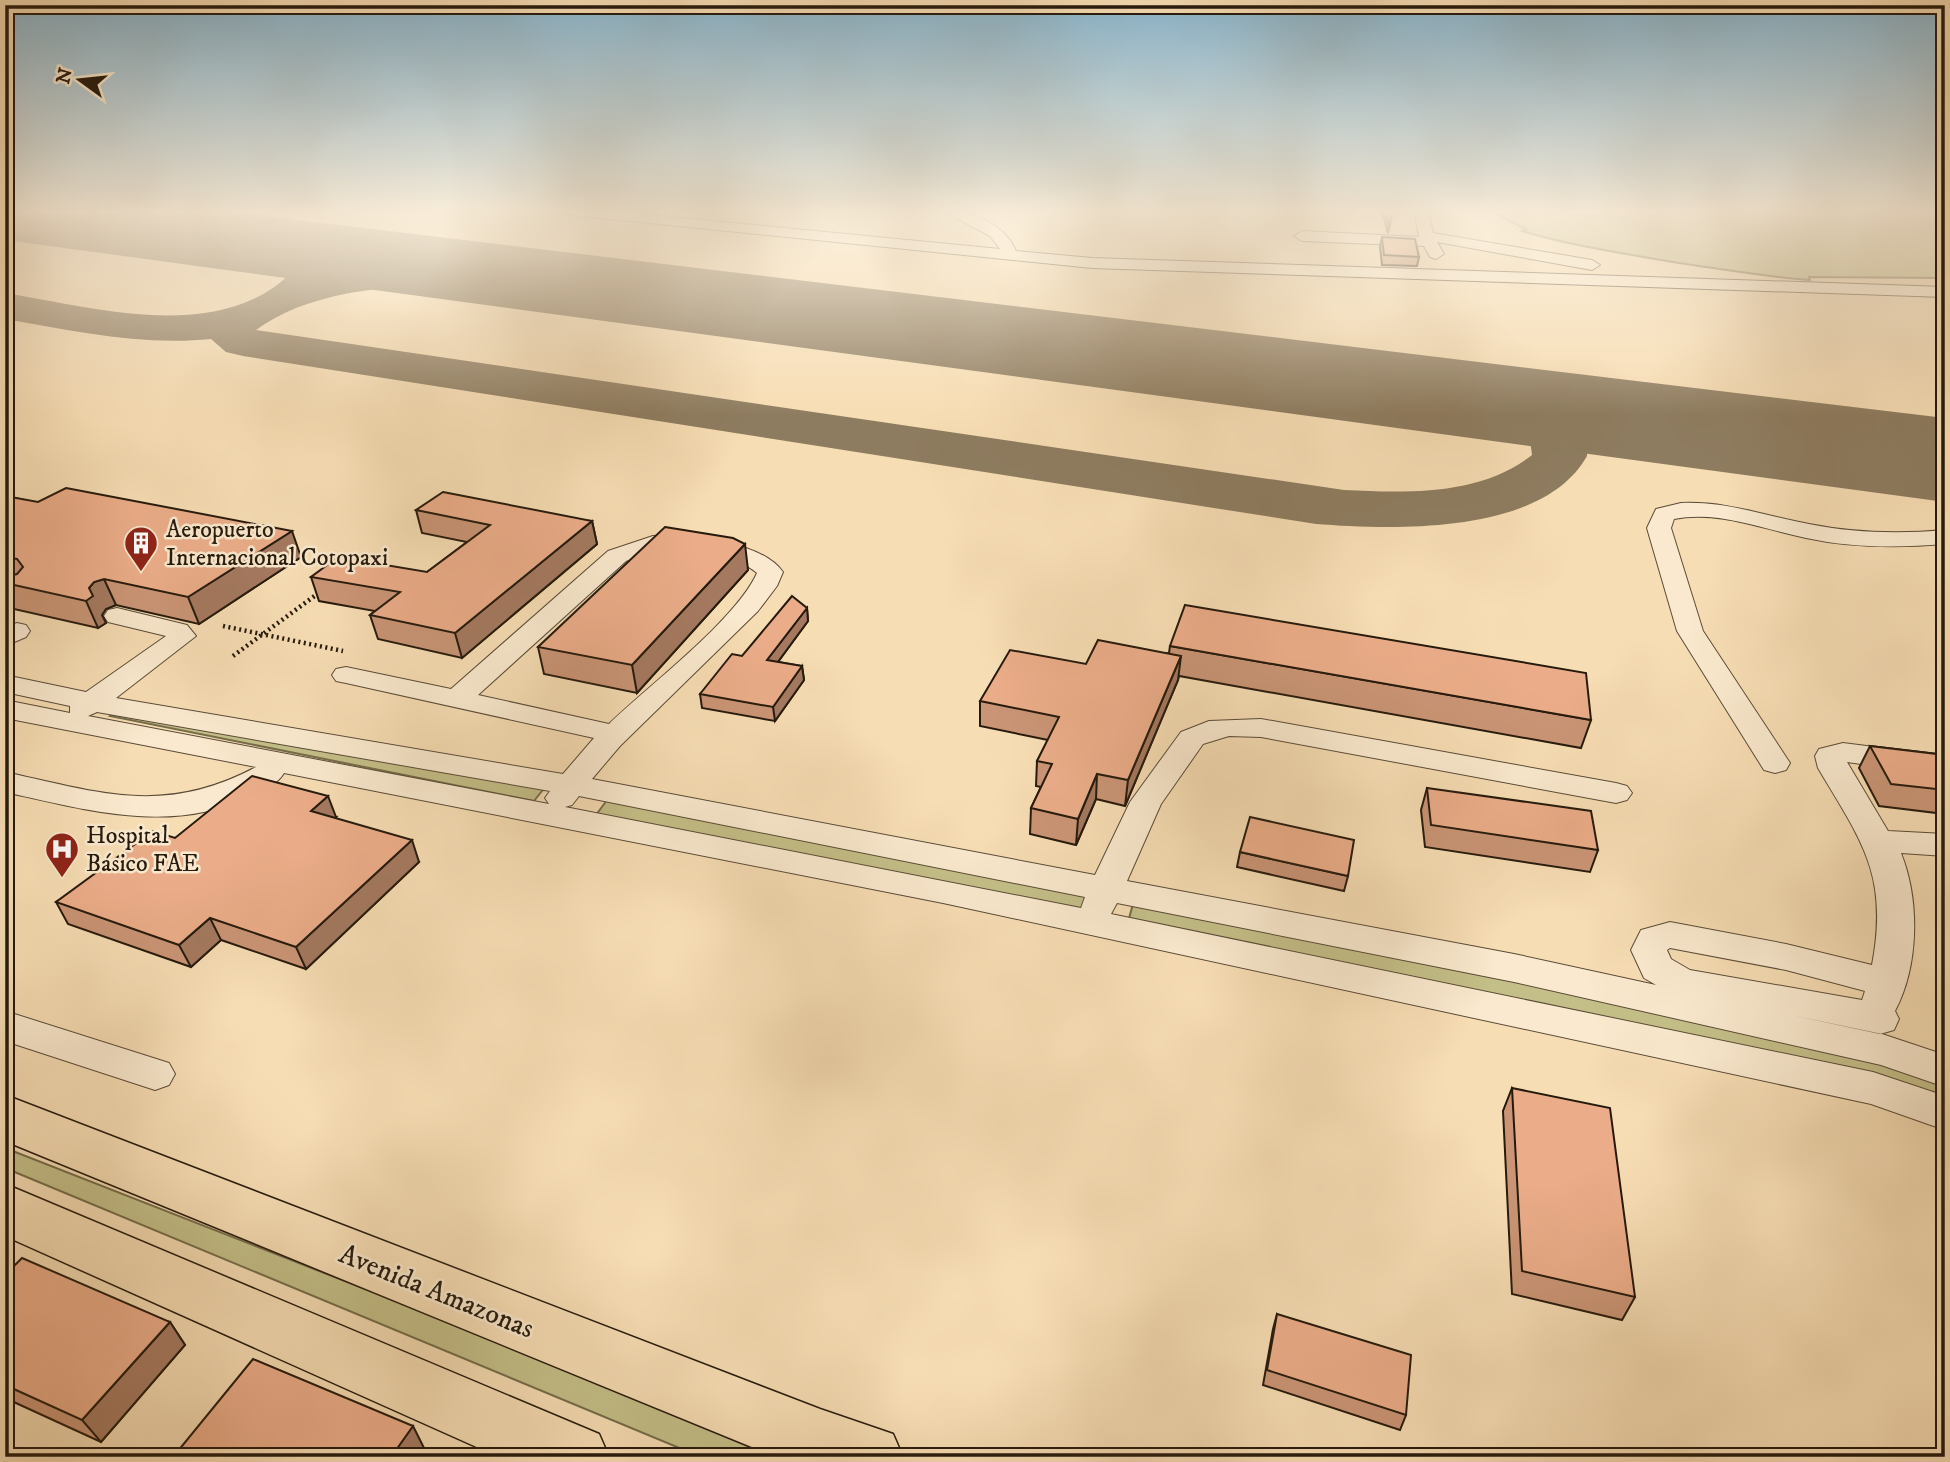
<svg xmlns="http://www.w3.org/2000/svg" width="1950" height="1462" viewBox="0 0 1950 1462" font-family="'IM FELL DW Pica',serif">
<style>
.green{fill:#c4bf88;stroke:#756c4a;stroke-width:2}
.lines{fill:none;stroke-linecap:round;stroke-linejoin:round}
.taxiway{fill:#8e7c60;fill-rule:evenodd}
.runway{fill:#8e7c60;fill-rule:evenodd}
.minor-casing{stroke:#5a4b37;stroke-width:2}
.major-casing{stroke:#261a0d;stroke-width:3}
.path{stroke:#261a0d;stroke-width:4.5;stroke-dasharray:2 3.5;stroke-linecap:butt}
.minor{fill:#fae9ce;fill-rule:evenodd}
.major{fill:#f7ddb4;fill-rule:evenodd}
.wall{fill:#ca9576;stroke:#261a0d;stroke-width:2}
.shaded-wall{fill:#a47960;stroke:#261a0d;stroke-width:2}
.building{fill:#ebad89;stroke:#261a0d;stroke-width:2}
.labels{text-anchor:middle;stroke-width:5;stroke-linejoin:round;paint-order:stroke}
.poi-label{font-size:24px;fill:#261a0d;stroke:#fae9ce;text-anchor:start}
.near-street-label{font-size:28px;fill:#261a0d;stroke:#fae9ce}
</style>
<rect width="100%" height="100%" fill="#f7ddb4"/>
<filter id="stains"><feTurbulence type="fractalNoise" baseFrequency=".00286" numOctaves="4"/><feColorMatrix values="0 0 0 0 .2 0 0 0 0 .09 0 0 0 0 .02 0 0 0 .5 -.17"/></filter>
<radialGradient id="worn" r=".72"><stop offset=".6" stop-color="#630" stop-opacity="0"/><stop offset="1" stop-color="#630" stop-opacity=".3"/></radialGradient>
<!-- green -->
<g class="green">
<path d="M1489 211H1945V278L1809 277 1810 280C1766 277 1721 269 1679 263 1627 254 1572 246 1522 231L1526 229Z"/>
<path d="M126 703 546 786 534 801 110 716Z"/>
<path d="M607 800 1089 896 1083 913 596 815Z"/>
<path d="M1133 904 1718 1021 1945 1079V1098L1128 922Z"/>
<path d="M5 1148 794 1457H701L5 1168Z"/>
</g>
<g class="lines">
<!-- taxiway -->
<g class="taxiway">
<path d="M5 211H46L49 215 43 223 30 226 5 224Z"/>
<path d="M257 232C288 238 320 240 334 272 391 259 461 253 518 267L524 276 518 285C495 291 472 286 448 286 386 285 307 292 256 330L1344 490C1407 493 1480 496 1532 455L1530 439 1498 406 1506 395C1513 393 1520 390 1527 391 1554 395 1589 427 1587 456 1543 535 1395 530 1316 524L243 356 226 352 211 339C141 346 74 331 5 319V293C93 307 219 345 292 272L290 267 276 259 243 252 237 244 243 236Z"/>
</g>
<!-- runway -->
<path class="runway" d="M5 211H223L1945 418V502L5 240Z"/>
<!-- minor casing -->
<g class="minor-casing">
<g id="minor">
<path d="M564 211H610L1000 249 990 236 943 211C969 209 1005 224 1016 251L1092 258 1945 287V297L1092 268 571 215Z"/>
<path d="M1414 211H1428L1433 233 1592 260 1600 265 1592 270 1437 242 1444 254 1436 259 1430 257 1424 246 1302 241 1294 236 1302 231 1419 237Z"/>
<path d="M1681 503C1726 501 1766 516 1809 524 1854 533 1899 534 1945 530V544C1898 548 1852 548 1806 538 1763 529 1718 510 1674 519L1671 528 1703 631 1790 763 1786 770 1775 773 1764 770 1677 631 1647 528 1656 509Z"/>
<path d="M653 536C688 534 761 541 783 572L777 586 758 611 620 746 592 779 1095 875 1130 802 1181 732 1209 721 1261 719 1616 783 1627 786 1632 793 1627 800 1616 803 1261 737 1229 736 1203 744 1161 804 1127 881 1514 954 1656 985 1644 978 1631 950 1641 930 1670 922 1786 944 1872 965C1889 875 1862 842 1818 768L1815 756 1819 749 1843 743 1945 756V776L1847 762 1888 831 1945 834V856L1901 853C1920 900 1919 966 1895 1011L1899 1019 1894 1030 1880 1034 1791 1015 1882 1034 1945 1055V1087L1881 1065 1514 982 1117 903 1111 914 1873 1072 1945 1096V1130L1871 1104 943 903 284 773C278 784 265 788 254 794 176 836 86 810 5 792V772C101 793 164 816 256 767L5 718V700L70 713V706L5 692V675L86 692 166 636 108 622 104 616 108 610 117 608 187 625 196 636 116 698 563 774 594 738 346 683 336 681 332 675 336 669 346 667 451 689 608 551ZM653 550C685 549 732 552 757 573 736 620 648 686 609 724L478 695 626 561ZM97 712 550 791 545 798 549 804 88 716ZM579 796 1085 897 1081 908 565 807 572 805ZM1670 948 1786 970 1865 991 1862 1000 1690 970 1671 959 1667 950Z"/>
<path d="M17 623 26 625 30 631 26 637 5 646V627Z"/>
<path d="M5 1011 169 1063 175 1074 169 1085 155 1090 5 1041Z"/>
</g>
</g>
<!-- major casing -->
<g class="major-casing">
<g id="major">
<path d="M5 1095 820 1409 893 1434 903 1457H776L5 1141Z"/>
<path d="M5 1184 599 1434 609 1457H499L5 1236Z"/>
</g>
</g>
<!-- path -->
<g class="path">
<path d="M223 626 343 651"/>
<path d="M233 656 320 592"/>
</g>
<!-- minor -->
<use href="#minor" class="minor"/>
<!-- major -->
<use href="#major" class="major"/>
</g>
<!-- wall -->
<g class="wall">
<path d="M1382 211H1393L1388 233Z"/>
<path d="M1382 237 1419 257 1417 266 1382 265 1380 247Z"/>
<path d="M5 496 301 557 199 624 116 605 106 609 102 615 106 623 98 628 5 607Z"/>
<path d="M416 510 592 521 597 544 462 658 378 639 370 615 375 611 319 601 311 577 427 572 467 542 422 533Z"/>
<path d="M748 570 637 693 544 674 538 647Z"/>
<path d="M807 608 808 621 778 662 802 666 804 680 775 721 702 708 700 694 742 656Z"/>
<path d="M1170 646 1591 720 1581 748 1179 676 1178 680 1125 806 1096 799 1076 845 1030 834 1031 808 1041 787 1036 786 1037 761 1048 740 980 726V701L1086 664 1169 653Z"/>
<path d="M1870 746 1945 755V814L1879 806 1859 768Z"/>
<path d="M1427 788 1598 850 1590 872 1425 847 1421 810Z"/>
<path d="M336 817 335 818 419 862 306 969 221 940 191 967 68 924 56 902 175 838Z"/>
<path d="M1240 852 1348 876 1344 891 1237 867Z"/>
<path d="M1512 1088 1635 1297 1622 1320 1512 1294 1503 1111Z"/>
<path d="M5 1275 170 1322 185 1345 101 1442 5 1398Z"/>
<path d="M1277 1314 1406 1415 1400 1430 1263 1385 1273 1329Z"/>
</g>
<!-- shaded-wall -->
<g class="shaded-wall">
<path d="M592 521 597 544 462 658 455 633Z"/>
<path d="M292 531 301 557 199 624 188 597Z"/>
<path d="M745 544 748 570 637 693 632 665Z"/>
<path d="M104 579 116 605 106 609 102 615 106 623 98 628 86 601 89 588 94 582Z"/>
<path d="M807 608 808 621 769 674 767 660Z"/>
<path d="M1181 656 1178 680 1125 806 1128 780Z"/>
<path d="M802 666 804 680 775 721 773 707Z"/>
<path d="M1097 774 1096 799 1076 845 1078 819Z"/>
<path d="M328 796 336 817 319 832 311 811Z"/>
<path d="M412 840 419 862 306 969 296 947Z"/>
<path d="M210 918 221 940 191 967 179 945Z"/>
<path d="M170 1322 185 1345 101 1442 82 1420Z"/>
<path d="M413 1426 424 1448 419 1457H391Z"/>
</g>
<!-- building -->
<g class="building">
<path d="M1385 211H1393L1389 225Z"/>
<path d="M1382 237 1415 239 1419 257 1384 255Z"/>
<path d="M66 488 292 531 188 597 104 579 94 582 89 588 93 596 86 601 5 583V577L17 574 23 567 17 559 5 557V496L38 502Z"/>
<path d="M443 492 592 521 455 633 370 615 400 592 311 577 338 557 427 572 490 525 416 510Z"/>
<path d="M665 527 733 538 745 544 632 665 538 647Z"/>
<path d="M792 596 807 608 767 660 802 666 773 707 700 694 732 654 742 656Z"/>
<path d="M1185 605 1586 673 1591 720 1170 646Z"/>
<path d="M1098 640 1181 656 1128 780 1097 774 1078 819 1031 808 1052 764 1037 761 1059 717 980 701 1010 650 1086 664Z"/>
<path d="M1870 746 1945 755V790L1891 784Z"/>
<path d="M252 776 328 796 311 811 412 840 296 947 210 918 179 945 56 902 153 831 175 838Z"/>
<path d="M1427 788 1591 811 1598 850 1431 825Z"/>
<path d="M1250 817 1354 840 1348 876 1240 852Z"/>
<path d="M1512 1088 1610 1108 1635 1297 1522 1271Z"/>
<path d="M22 1258 170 1322 82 1420 5 1385V1275Z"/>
<path d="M1277 1314 1411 1355 1406 1415 1267 1370Z"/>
<path d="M253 1359 413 1426 391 1457H173Z"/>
</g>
<!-- sky -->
<linearGradient id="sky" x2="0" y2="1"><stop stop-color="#8ab7d0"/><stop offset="0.51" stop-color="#fbf0dd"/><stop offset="1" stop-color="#fbf0dd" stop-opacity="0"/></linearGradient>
<rect width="1950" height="415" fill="url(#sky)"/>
<!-- icons -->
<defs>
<g id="building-pin" transform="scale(1.75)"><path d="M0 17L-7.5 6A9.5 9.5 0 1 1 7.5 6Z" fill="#8f2418" stroke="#fae9ce"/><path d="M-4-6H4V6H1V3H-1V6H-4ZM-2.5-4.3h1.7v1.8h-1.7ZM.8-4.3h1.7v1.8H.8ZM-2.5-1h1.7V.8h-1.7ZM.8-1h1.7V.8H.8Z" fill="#fff"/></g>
<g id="hospital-pin" transform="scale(1.75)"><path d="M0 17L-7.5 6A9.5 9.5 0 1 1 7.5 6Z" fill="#8f2418" stroke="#fae9ce"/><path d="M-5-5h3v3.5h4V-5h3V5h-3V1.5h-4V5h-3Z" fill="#fff"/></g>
</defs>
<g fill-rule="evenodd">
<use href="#building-pin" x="141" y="543"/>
<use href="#hospital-pin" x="62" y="849"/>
</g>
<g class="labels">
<!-- poi labels -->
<g class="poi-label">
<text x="166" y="537">Aeropuerto<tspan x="166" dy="28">Internacional Cotopaxi</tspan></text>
<text x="86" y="843">Hospital<tspan x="86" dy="28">Básico FAE</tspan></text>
</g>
<!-- near-street labels -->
<g class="near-street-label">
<text transform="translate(437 1290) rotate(22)" y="10">Avenida Amazonas</text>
</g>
</g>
<!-- margin -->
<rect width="1950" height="1462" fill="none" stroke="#f7ddb4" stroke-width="28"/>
<rect x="7" y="7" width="1936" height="1448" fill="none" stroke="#261a0d" stroke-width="3.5"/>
<rect x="14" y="14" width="1922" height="1434" fill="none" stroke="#261a0d" stroke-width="2"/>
<!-- north arrow -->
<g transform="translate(80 80) rotate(285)" stroke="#fae9ce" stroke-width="5" paint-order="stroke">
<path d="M0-5L12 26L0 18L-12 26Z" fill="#261a0d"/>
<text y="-10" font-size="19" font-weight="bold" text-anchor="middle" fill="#261a0d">N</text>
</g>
<rect width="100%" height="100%" filter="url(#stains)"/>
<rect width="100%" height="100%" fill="url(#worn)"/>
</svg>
